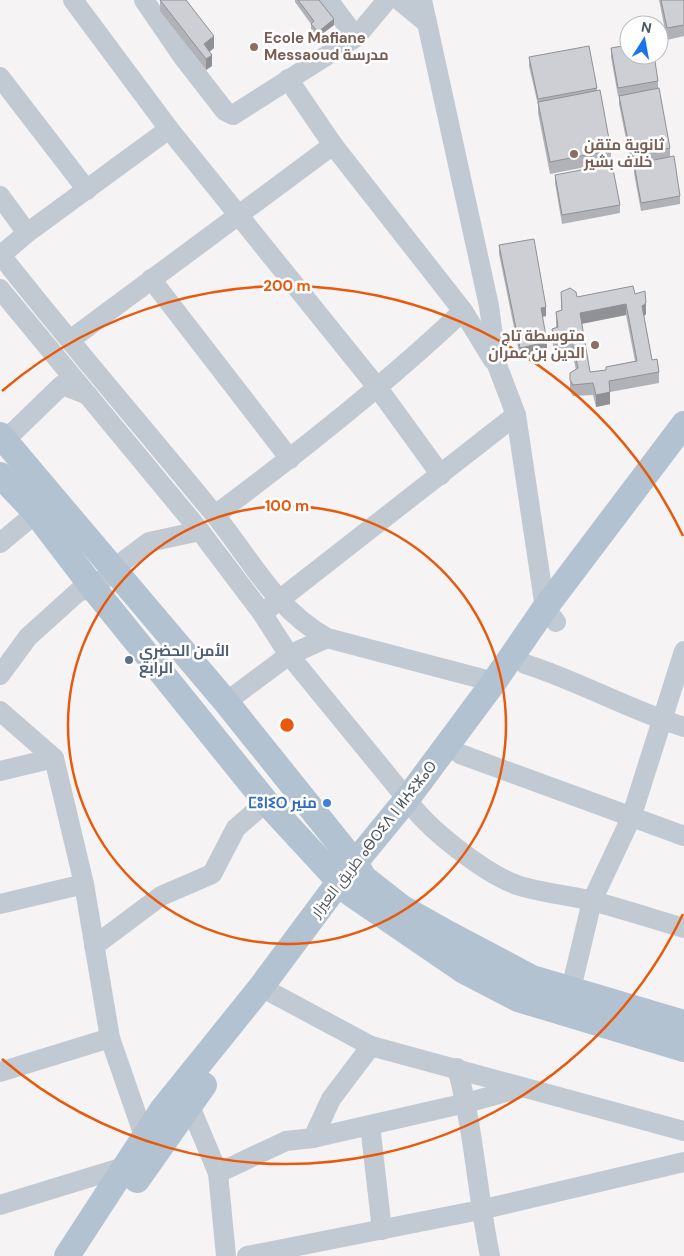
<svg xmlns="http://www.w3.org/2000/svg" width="684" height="1256" viewBox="0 0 684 1256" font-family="'DM Sans',Cairo,'Noto Sans Tifinagh',sans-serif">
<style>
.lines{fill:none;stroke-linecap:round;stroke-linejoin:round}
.minor{stroke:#c1cad2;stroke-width:20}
.major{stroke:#b3c2d1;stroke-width:26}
.wall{fill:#b0b2b7;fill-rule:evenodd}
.shaded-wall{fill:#909195}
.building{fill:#cdcfd5;stroke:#909195;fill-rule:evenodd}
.ring{fill:none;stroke:#e8590c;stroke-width:2.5}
.education-dot{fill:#8d6e63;stroke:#fff;stroke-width:2}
.service-dot{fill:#5c6f8a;stroke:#fff;stroke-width:2}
.shop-dot{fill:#3f7fe0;stroke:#fff;stroke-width:2}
.labels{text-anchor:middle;stroke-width:5;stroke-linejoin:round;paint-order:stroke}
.education-label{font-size:15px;font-weight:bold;fill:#785e54;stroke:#fff;text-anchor:start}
.service-label{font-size:15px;font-weight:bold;fill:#4e5e75;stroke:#fff;text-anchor:start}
.shop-label{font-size:15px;font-weight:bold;fill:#366cbe;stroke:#fff;text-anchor:end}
.street-label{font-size:15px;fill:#4a5661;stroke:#fff}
.centre{fill:#e8590c;stroke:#fff;stroke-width:2.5}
.ring-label{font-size:15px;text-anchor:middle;font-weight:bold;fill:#e8590c;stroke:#fff;stroke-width:5;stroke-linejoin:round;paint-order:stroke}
</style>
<rect width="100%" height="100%" fill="#f5f3f3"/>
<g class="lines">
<!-- minor -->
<g class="minor">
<path d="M73 0 169 129 377 387 441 475"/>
<path d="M144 0 183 57 225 111 233 115 356 37 328 0"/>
<path d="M399 0 427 23"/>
<path d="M422 0 489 306 497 365 516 415 545 608 556 622"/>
<path d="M356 37 387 0"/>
<path d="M0 77 87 190"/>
<path d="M288 79 333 145 463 311 493 360"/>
<path d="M0 196 27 233"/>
<path d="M0 254C69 342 143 427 214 514 251 559 274 608 327 638L494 682"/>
<path d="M0 256 27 233 169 129"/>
<path d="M151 279 290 459"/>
<path d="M0 289 200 531 262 613 289 655 407 799C426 828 484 873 517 885 541 893 568 895 592 901 623 909 653 919 684 928"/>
<path d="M70 340 333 145"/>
<path d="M0 445 62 385 88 395"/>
<path d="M215 515C301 451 385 385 463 311"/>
<path d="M0 543 36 513"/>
<path d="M269 608 516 415"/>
<path d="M525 664C579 681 629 710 684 727"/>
<path d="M0 675 28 637 79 591 94 589 113 569 149 542 200 531"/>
<path d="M226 702 289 655 327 638"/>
<path d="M0 711 54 758 84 884 110 1038 144 1136 151 1146"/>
<path d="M460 754 684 836"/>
<path d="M0 771 54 758"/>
<path d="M0 904 84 884"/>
<path d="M94 946 161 896 212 874 236 828 266 802"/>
<path d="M261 987 371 1046 684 1131"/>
<path d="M563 1002 571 989 592 901 631 818 684 651"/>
<path d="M457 1068C474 1129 477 1193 490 1256"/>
<path d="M0 1072 110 1038"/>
<path d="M189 1104 218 1173 226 1256"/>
<path d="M370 1125 382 1230"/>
<path d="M313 1138 331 1099 371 1046"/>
<path d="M218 1173 286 1141 313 1138 466 1103 521 1088"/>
<path d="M0 1205 127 1166"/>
<path d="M247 1256 480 1210 684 1162"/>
</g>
<!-- major -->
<g class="major">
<path d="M0 435 226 702 355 863 364 878 401 907 449 934 532 978 684 1023"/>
<path d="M0 475 36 513 94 589 266 802 350 893 464 971 518 999 684 1049"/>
<path d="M137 1180 204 1085"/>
<path d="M67 1256 162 1110 261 987 339 882 407 799 494 682 545 608 684 424"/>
</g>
</g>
<!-- wall -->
<g class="wall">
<path d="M160 0H186L214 48 209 52 212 66 206 70 160 11Z"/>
<path d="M295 0H319L334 25 318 37 311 30V24L295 2Z"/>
<path d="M659 0H684V36L667 40Z"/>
<path d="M611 48 658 81V89L670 148V157L631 164 619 104V96H618L611 57Z"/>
<path d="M529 57 597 88V91L611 150V162L550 174 538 113V105L529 66Z"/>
<path d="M634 164 680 196V204L641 211 634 173Z"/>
<path d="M555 175 620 205V213L562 224 555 183Z"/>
<path d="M499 245 546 316 542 317 547 351 520 357 499 254Z"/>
<path d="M561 292 577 297 635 294 646 314 644 316 652 360 659 372V383L610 392V404L596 407 593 395 573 396 570 391V373L576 370 572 352 555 355 552 340V329L556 328V312L561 310ZM626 315 635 361 606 367V370L590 372 582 324Z"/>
</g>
<!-- shaded-wall -->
<g class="shaded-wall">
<path d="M334 19V25L318 37V32Z"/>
<path d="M214 36V48L204 56V44Z"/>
<path d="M212 55V66L206 70V59Z"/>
<path d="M646 303V314L642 317V306Z"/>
<path d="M626 304V315L580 324V313Z"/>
<path d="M546 307V316L541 317V308Z"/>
<path d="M547 342V351L520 357V348Z"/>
<path d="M610 392V404L596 407V395Z"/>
</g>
<!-- building -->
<g class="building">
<path d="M160 0H186L214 36 204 44 212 55 206 59Z"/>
<path d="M298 0H319L334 19 318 32 311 24 314 21Z"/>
<path d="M661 0H684V25L667 28Z"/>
<path d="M629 45V55H654L658 81 618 88 611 48Z"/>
<path d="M589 46 597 88 538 99 529 57Z"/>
<path d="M659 88 670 148 631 155 619 96Z"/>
<path d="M600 90 611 150 550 162 538 102Z"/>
<path d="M674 156 680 196 641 203 634 164Z"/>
<path d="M612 164 620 205 562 215 555 175Z"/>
<path d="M534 239 546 307 541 308 547 342 520 348 499 245Z"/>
<path d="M633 286 635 294 645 291 646 303 642 306 652 360 657 359 659 372 609 381 610 392 596 395 593 383 573 385 570 380V373L578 368 572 341 555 344 552 329 558 327 556 312 562 310 561 292 570 288 576 292 577 297ZM626 304 637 361 606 367V370L590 372 580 313Z"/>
</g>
<!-- distance rings -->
<g class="ring">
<circle cx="287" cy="725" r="219"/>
<path d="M683 914A439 439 0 0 1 2 1059M2 391A439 439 0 0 1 683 536"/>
</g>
<!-- markers -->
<g class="education-dot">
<circle cx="254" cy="47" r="5"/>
<circle cx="574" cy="154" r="5"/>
<circle cx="595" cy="345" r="5"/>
</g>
<circle class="service-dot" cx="129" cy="660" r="5"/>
<circle class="shop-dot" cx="327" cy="803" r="5"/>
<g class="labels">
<!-- education labels -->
<g class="education-label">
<text x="264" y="43">Ecole Mafiane<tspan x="264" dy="17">Messaoud مدرسة</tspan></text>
<text x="584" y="150">ثانوية متقن<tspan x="584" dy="17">خلاف بشير</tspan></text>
<text x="585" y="341" text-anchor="end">متوسطة تاج<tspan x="585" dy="17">الدين بن عمران</tspan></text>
</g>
<!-- service labels -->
<g class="service-label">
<text x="139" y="656">الأمن الحضري<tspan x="139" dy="17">الرابع</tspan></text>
</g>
<!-- shop labels -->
<g class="shop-label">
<text x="317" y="808">ⵎⵓⵏⵉⵔ منير</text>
</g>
<!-- street labels -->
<g class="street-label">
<text transform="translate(374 839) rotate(-52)" y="5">طريق العيزار ⴰⴱⵔⵉⴷ ⵏ ⵍⵄⵉⵣⴰⵔ</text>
</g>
</g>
<circle cx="287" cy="725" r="8" class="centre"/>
<g class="ring-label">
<text x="287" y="291">200 m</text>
<text x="287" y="511">100 m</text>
</g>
<!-- north arrow -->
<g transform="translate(644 40) rotate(11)"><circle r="24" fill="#ffffff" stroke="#b7bbc0"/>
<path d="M0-4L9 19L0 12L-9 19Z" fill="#1a73e8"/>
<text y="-8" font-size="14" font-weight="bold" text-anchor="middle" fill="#4a5661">N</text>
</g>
</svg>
